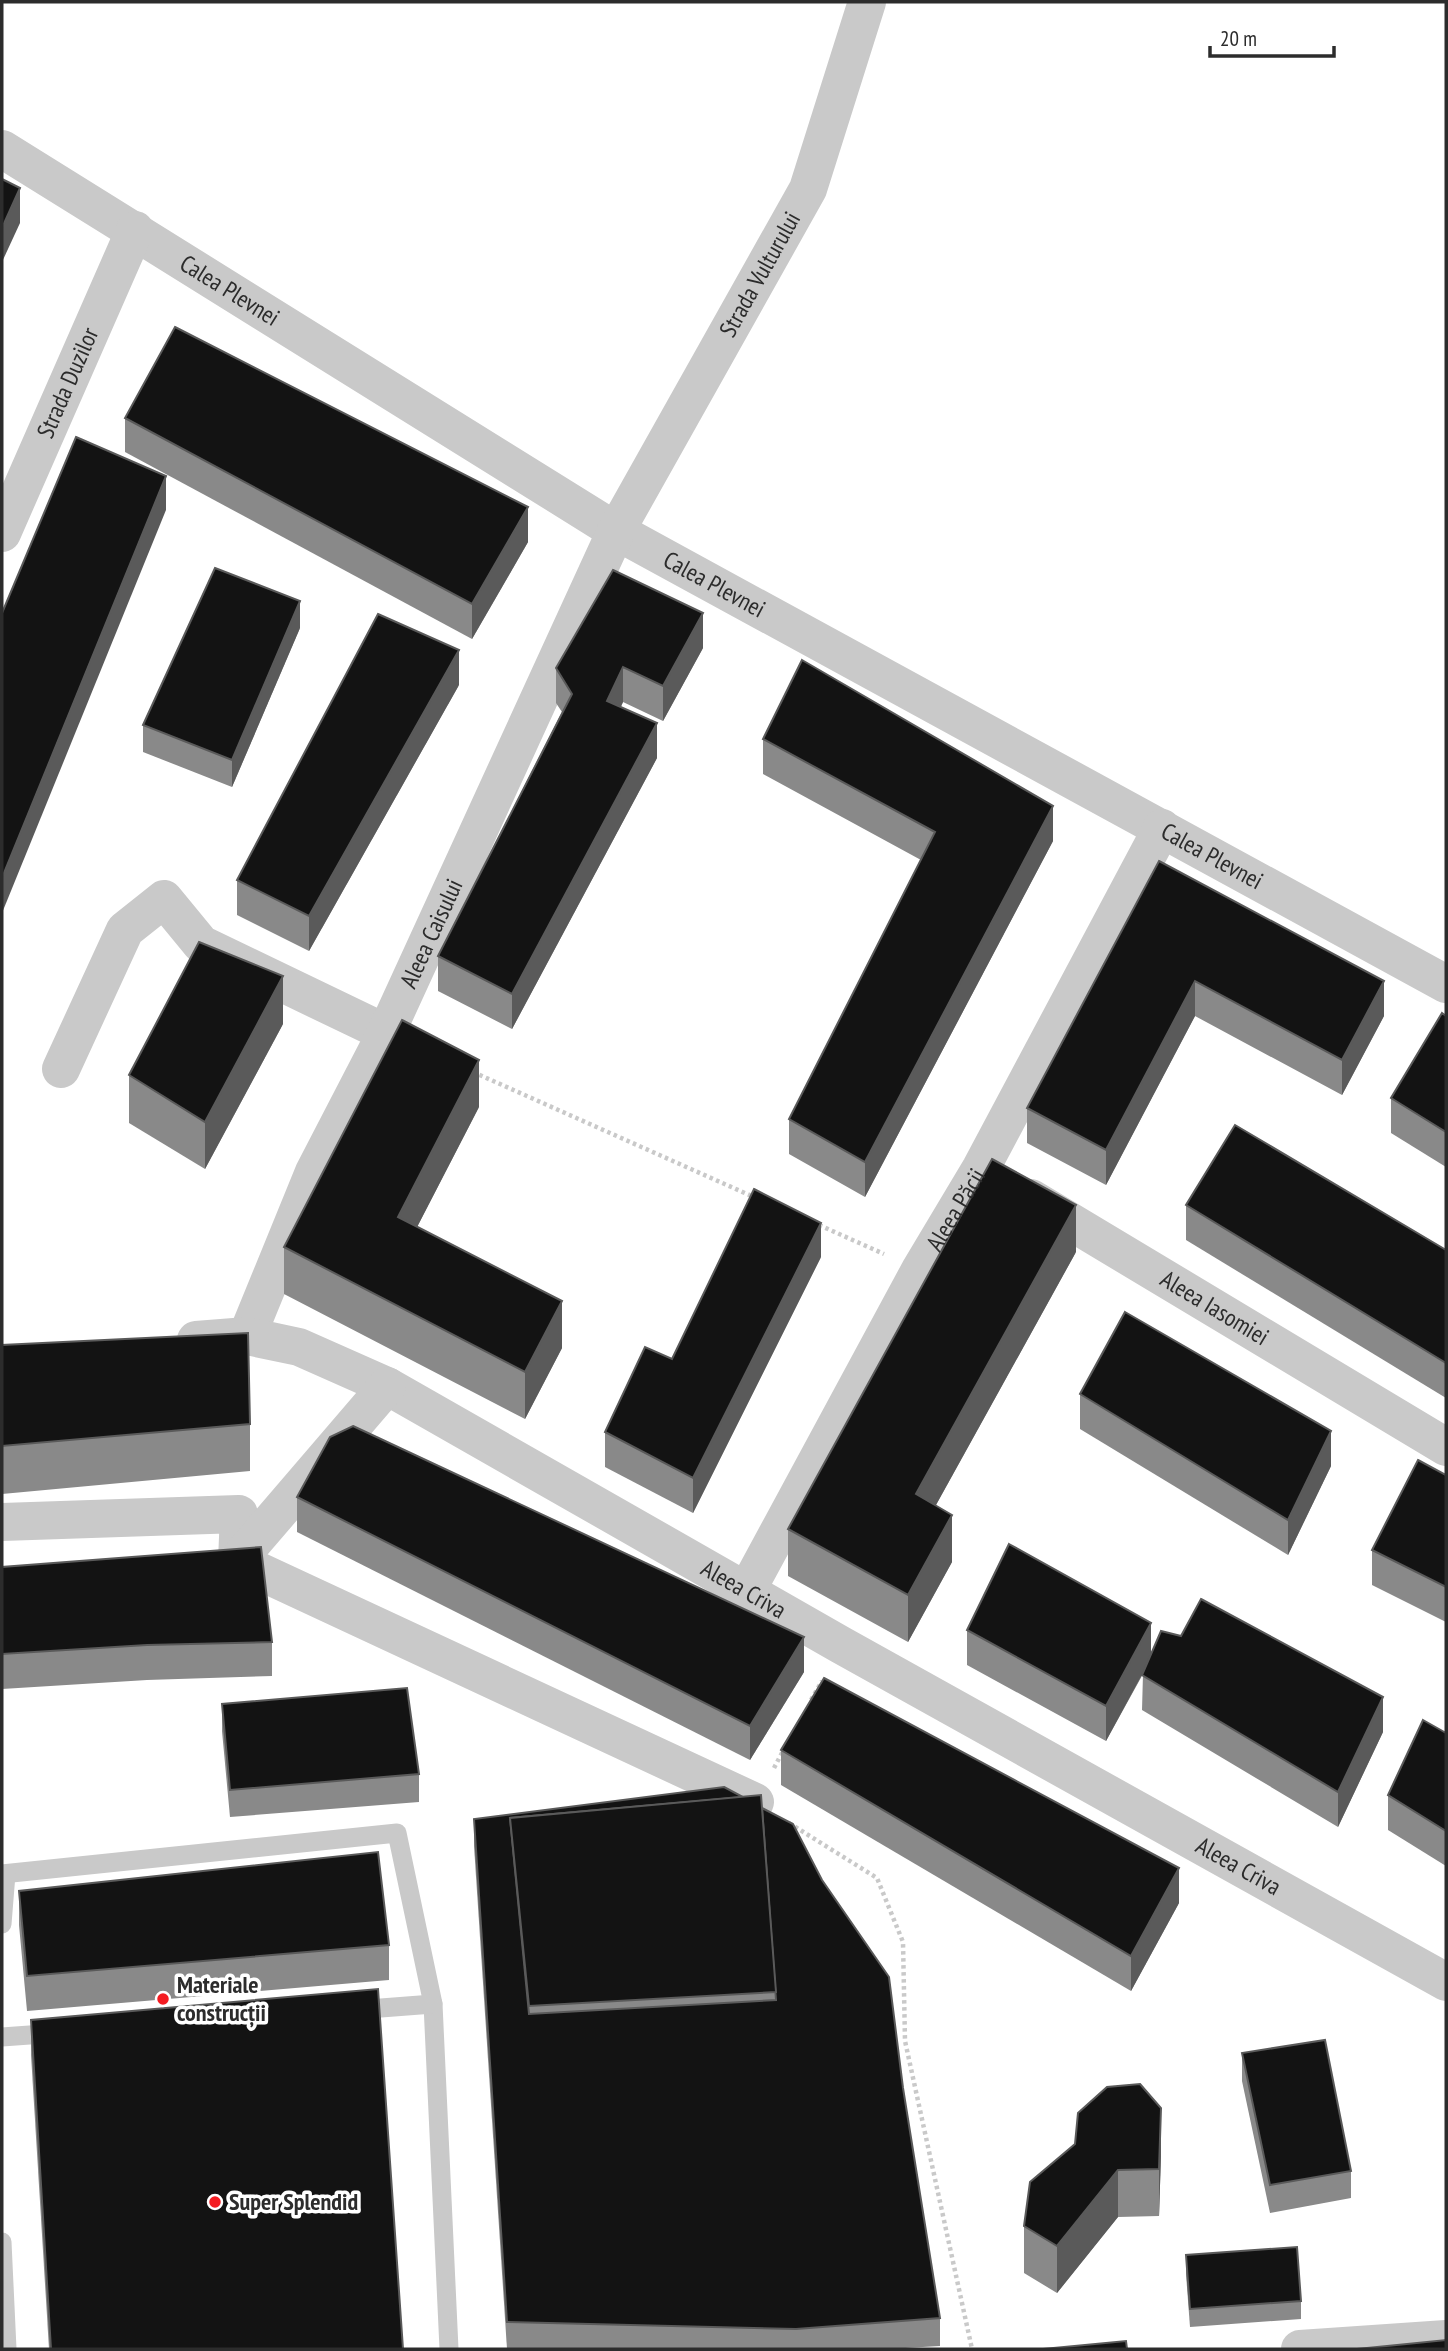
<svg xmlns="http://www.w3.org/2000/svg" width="1448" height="2351" viewBox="0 0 1448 2351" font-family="'PT Sans Narrow',sans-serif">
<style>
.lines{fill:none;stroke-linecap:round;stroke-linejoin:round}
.path{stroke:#c9c9c9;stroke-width:4.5;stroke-dasharray:3.5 3.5;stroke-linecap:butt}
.service{stroke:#c9c9c9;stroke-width:19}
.minor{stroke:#c9c9c9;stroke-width:38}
.wall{fill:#898989}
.shaded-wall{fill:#5a5a5a}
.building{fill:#131313;stroke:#5a5a5a;stroke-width:2}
.poi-dot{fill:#f41c22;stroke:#fff;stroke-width:2.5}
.labels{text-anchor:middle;stroke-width:7;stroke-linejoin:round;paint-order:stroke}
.street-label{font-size:24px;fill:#2c2c2c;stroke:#fff}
.poi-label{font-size:24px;font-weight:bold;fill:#2c2c2c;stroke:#fff;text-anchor:start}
</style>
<rect width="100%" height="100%" fill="#fff"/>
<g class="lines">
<!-- path -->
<g class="path">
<path d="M473 1072 756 1198"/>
<path d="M819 1225 884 1254"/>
<path d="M811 1700 822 1681"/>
<path d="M774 1768 783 1751"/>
<path d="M789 1823 877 1878 903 1942 905 2041 972 2349"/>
</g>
<!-- service -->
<g class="service">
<path d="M2 1874 397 1833 433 2004 449 2349"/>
<path d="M2 1924 6 1874"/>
<path d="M355 2010 433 2004"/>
<path d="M2 2037 57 2033"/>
<path d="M2 2242 7 2349"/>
</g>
<!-- minor -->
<g class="minor">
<path id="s1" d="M2 149 616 531 1446 984"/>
<path id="s2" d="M2 533 135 230"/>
<path d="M61 1069 125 930 164 899 201 944 386 1033"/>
<path id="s3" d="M1031 1198 1446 1447"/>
<path id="s4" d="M247 1336 314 1172 386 1033 616 531 808 189 867 2"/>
<path id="s5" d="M196 1340 247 1336 299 1347 387 1386 841 1645 1446 1982"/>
<path d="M2 1522 239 1514 237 1561 755 1802"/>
<path d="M237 1561 387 1386"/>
<path id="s6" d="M746 1592 920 1270 981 1168 1162 828"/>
<path d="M1300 2349 1446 2339"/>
</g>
</g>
<!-- wall -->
<g class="wall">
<path d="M125 418 528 542 472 639 125 452Z"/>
<path d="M300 628 232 787 143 752V725Z"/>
<path d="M703 648 663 721 623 702 621 707 657 758 512 1029 438 991V956L562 712 556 703V668Z"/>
<path d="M459 685 309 951 237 915V880Z"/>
<path d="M763 739 1053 841 865 1197 789 1154V1119L921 860 763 774Z"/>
<path d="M1159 861 1384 1016 1342 1095 1195 1016 1106 1185 1027 1143V1108Z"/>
<path d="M1446 1016V1167L1391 1133V1098Z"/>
<path d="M283 1024 205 1169 129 1123V1075Z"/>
<path d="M479 1107 417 1227 562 1348 525 1419 284 1294V1247Z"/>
<path d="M1186 1205 1446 1250V1398L1186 1240Z"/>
<path d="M1076 1252 936 1505 952 1562 908 1642 788 1576V1529Z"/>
<path d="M821 1257 693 1513 605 1467V1432L672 1359Z"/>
<path d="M2 1345 250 1424V1471L2 1494Z"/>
<path d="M1080 1394 1331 1466 1288 1555 1080 1429Z"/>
<path d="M1446 1475V1622L1372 1585V1550Z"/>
<path d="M297 1497 804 1672 750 1760 297 1532Z"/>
<path d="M2 1567 272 1642V1676L147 1680 2 1689Z"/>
<path d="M967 1630 1151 1654 1383 1732 1338 1827 1142 1710 1143 1674 1106 1741 967 1665Z"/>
<path d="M222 1704 419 1774V1802L230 1817 222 1731Z"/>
<path d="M1446 1733V1866L1388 1830V1795Z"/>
<path d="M781 1750 1179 1903 1131 1991 781 1785Z"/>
<path d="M762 1808 903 2088 940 2318V2346L888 2349H507L474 1846V1819Z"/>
<path d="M19 1891 389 1945V1980L27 2011 19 1925Z"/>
<path d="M31 2020 403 2349H49L31 2055Z"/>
<path d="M1242 2053 1351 2171V2198L1270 2213 1242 2081Z"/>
<path d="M1075 2144 1161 2155 1159 2216 1118 2217 1057 2293 1024 2273V2226Z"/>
<path d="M1186 2255 1301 2301V2319L1190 2327 1186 2274Z"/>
</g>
<!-- shaded-wall -->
<g class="shaded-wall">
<path d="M20 188V223L2 262V228Z"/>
<path d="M166 476V510L2 913V878Z"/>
<path d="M528 507V542L472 639V604Z"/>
<path d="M300 601V628L232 787V760Z"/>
<path d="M703 613V648L663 721V686Z"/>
<path d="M459 650V685L309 951V916Z"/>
<path d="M623 667V702L607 735V701Z"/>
<path d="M657 723V758L512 1029V994Z"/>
<path d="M1053 806V841L865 1197V1162Z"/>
<path d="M283 976V1024L205 1169V1122Z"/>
<path d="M1195 981V1016L1106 1185V1150Z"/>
<path d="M1384 981V1016L1342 1095V1060Z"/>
<path d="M479 1060V1107L398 1264V1217Z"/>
<path d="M1076 1205V1252L916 1541V1494Z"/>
<path d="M821 1223V1257L693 1513V1478Z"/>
<path d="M562 1301V1348L525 1419V1372Z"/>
<path d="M1331 1431V1466L1288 1555V1520Z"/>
<path d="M952 1515V1562L908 1642V1595Z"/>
<path d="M1151 1623V1658L1106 1741V1706Z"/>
<path d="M804 1637V1672L750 1760V1726Z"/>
<path d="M1383 1697V1732L1338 1827V1792Z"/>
<path d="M1179 1868V1903L1131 1991V1956Z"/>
<path d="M1161 2108V2155L1159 2216V2169Z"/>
<path d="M1118 2170V2217L1057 2293V2246Z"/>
</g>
<!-- building -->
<g class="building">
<path d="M2 179 20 188 2 228Z"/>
<path d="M175 327 528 507 472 604 125 418Z"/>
<path d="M76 437 166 476 2 878V613Z"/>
<path d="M215 568 300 601 232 760 143 725Z"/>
<path d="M613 570 703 613 663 686 623 667 607 701 657 723 512 994 438 956 572 694 556 668Z"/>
<path d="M378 614 459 650 309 916 237 880Z"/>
<path d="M802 660 1053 806 865 1162 789 1119 935 832 763 739Z"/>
<path d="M1159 861 1384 981 1342 1060 1195 981 1106 1150 1027 1108Z"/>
<path d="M199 942 283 976 205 1122 129 1075Z"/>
<path d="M1442 1013 1446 1016V1132L1391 1098Z"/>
<path d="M402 1020 479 1060 398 1217 562 1301 525 1372 284 1247Z"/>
<path d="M1235 1125 1446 1250V1363L1186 1205Z"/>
<path d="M992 1159 1076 1205 916 1494 952 1515 908 1595 788 1529Z"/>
<path d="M754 1189 821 1223 693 1478 605 1432 645 1347 672 1359Z"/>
<path d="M1125 1312 1331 1431 1288 1520 1080 1394Z"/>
<path d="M248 1333 250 1424 2 1446V1345Z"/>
<path d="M353 1426 804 1637 750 1726 297 1497 330 1437Z"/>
<path d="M1418 1460 1446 1475V1587L1372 1550Z"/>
<path d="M1009 1544 1151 1623 1106 1706 967 1630Z"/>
<path d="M261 1547 272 1642 147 1645 2 1654V1567Z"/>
<path d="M1201 1599 1383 1697 1338 1792 1142 1675 1161 1631 1181 1636Z"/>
<path d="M824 1678 1179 1868 1131 1956 781 1750Z"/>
<path d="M407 1688 419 1774 230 1790 222 1704Z"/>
<path d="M1423 1720 1446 1733V1831L1388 1795Z"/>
<path d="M724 1787 743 1797 510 1818 529 2014 776 2000 762 1808 793 1824 822 1880 889 1977 903 2088 940 2318 796 2329 507 2322 474 1819Z"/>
<path d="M761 1795 776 1992 529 2006 510 1818Z"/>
<path d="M378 1852 389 1945 27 1976 19 1891Z"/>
<path d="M378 1989 403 2349H51L31 2020Z"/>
<path d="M1325 2040 1351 2171 1270 2185 1242 2053Z"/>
<path d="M1140 2084 1161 2108 1159 2169 1118 2170 1057 2246 1024 2226 1030 2182 1075 2144 1078 2113 1107 2087Z"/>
<path d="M1297 2247 1301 2301 1190 2309 1186 2255Z"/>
<path d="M1446 2340V2349H1357Z"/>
<path d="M1126 2341 1127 2349H1043Z"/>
</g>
<!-- markers -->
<g class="poi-dot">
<circle cx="163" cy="1999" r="7"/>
<circle cx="215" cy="2202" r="7"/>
</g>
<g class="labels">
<!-- street labels -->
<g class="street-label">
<text dy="8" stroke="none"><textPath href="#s4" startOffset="1180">Strada Vulturului</textPath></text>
<text dy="8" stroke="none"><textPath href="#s1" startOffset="268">Calea Plevnei</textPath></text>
<text dy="8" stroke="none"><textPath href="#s2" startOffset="164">Strada Duzilor</textPath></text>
<text dy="8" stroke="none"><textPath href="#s1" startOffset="835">Calea Plevnei</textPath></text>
<text dy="8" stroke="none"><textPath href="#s1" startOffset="1402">Calea Plevnei</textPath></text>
<text dy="8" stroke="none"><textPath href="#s4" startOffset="443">Aleea Caisului</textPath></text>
<text dy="8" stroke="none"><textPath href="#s6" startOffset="436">Aleea Păcii</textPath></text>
<text dy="8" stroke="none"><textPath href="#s3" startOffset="214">Aleea Iasomiei</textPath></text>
<text dy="8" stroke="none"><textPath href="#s5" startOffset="611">Aleea Criva</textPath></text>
<text dy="8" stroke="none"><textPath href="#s5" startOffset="1178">Aleea Criva</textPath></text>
</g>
<!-- poi labels -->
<g class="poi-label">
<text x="177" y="1993">Materiale<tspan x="177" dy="28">construcții</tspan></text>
<text x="229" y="2210">Super Splendid</text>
</g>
</g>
<!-- border -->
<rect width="1448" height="2351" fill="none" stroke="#2c2c2c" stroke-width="7"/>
<!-- scale -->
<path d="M1210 46v10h124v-10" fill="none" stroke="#2c2c2c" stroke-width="3.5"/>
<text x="1220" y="46" font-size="21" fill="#2c2c2c" stroke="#ffffff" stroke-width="5" paint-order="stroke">20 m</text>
</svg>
